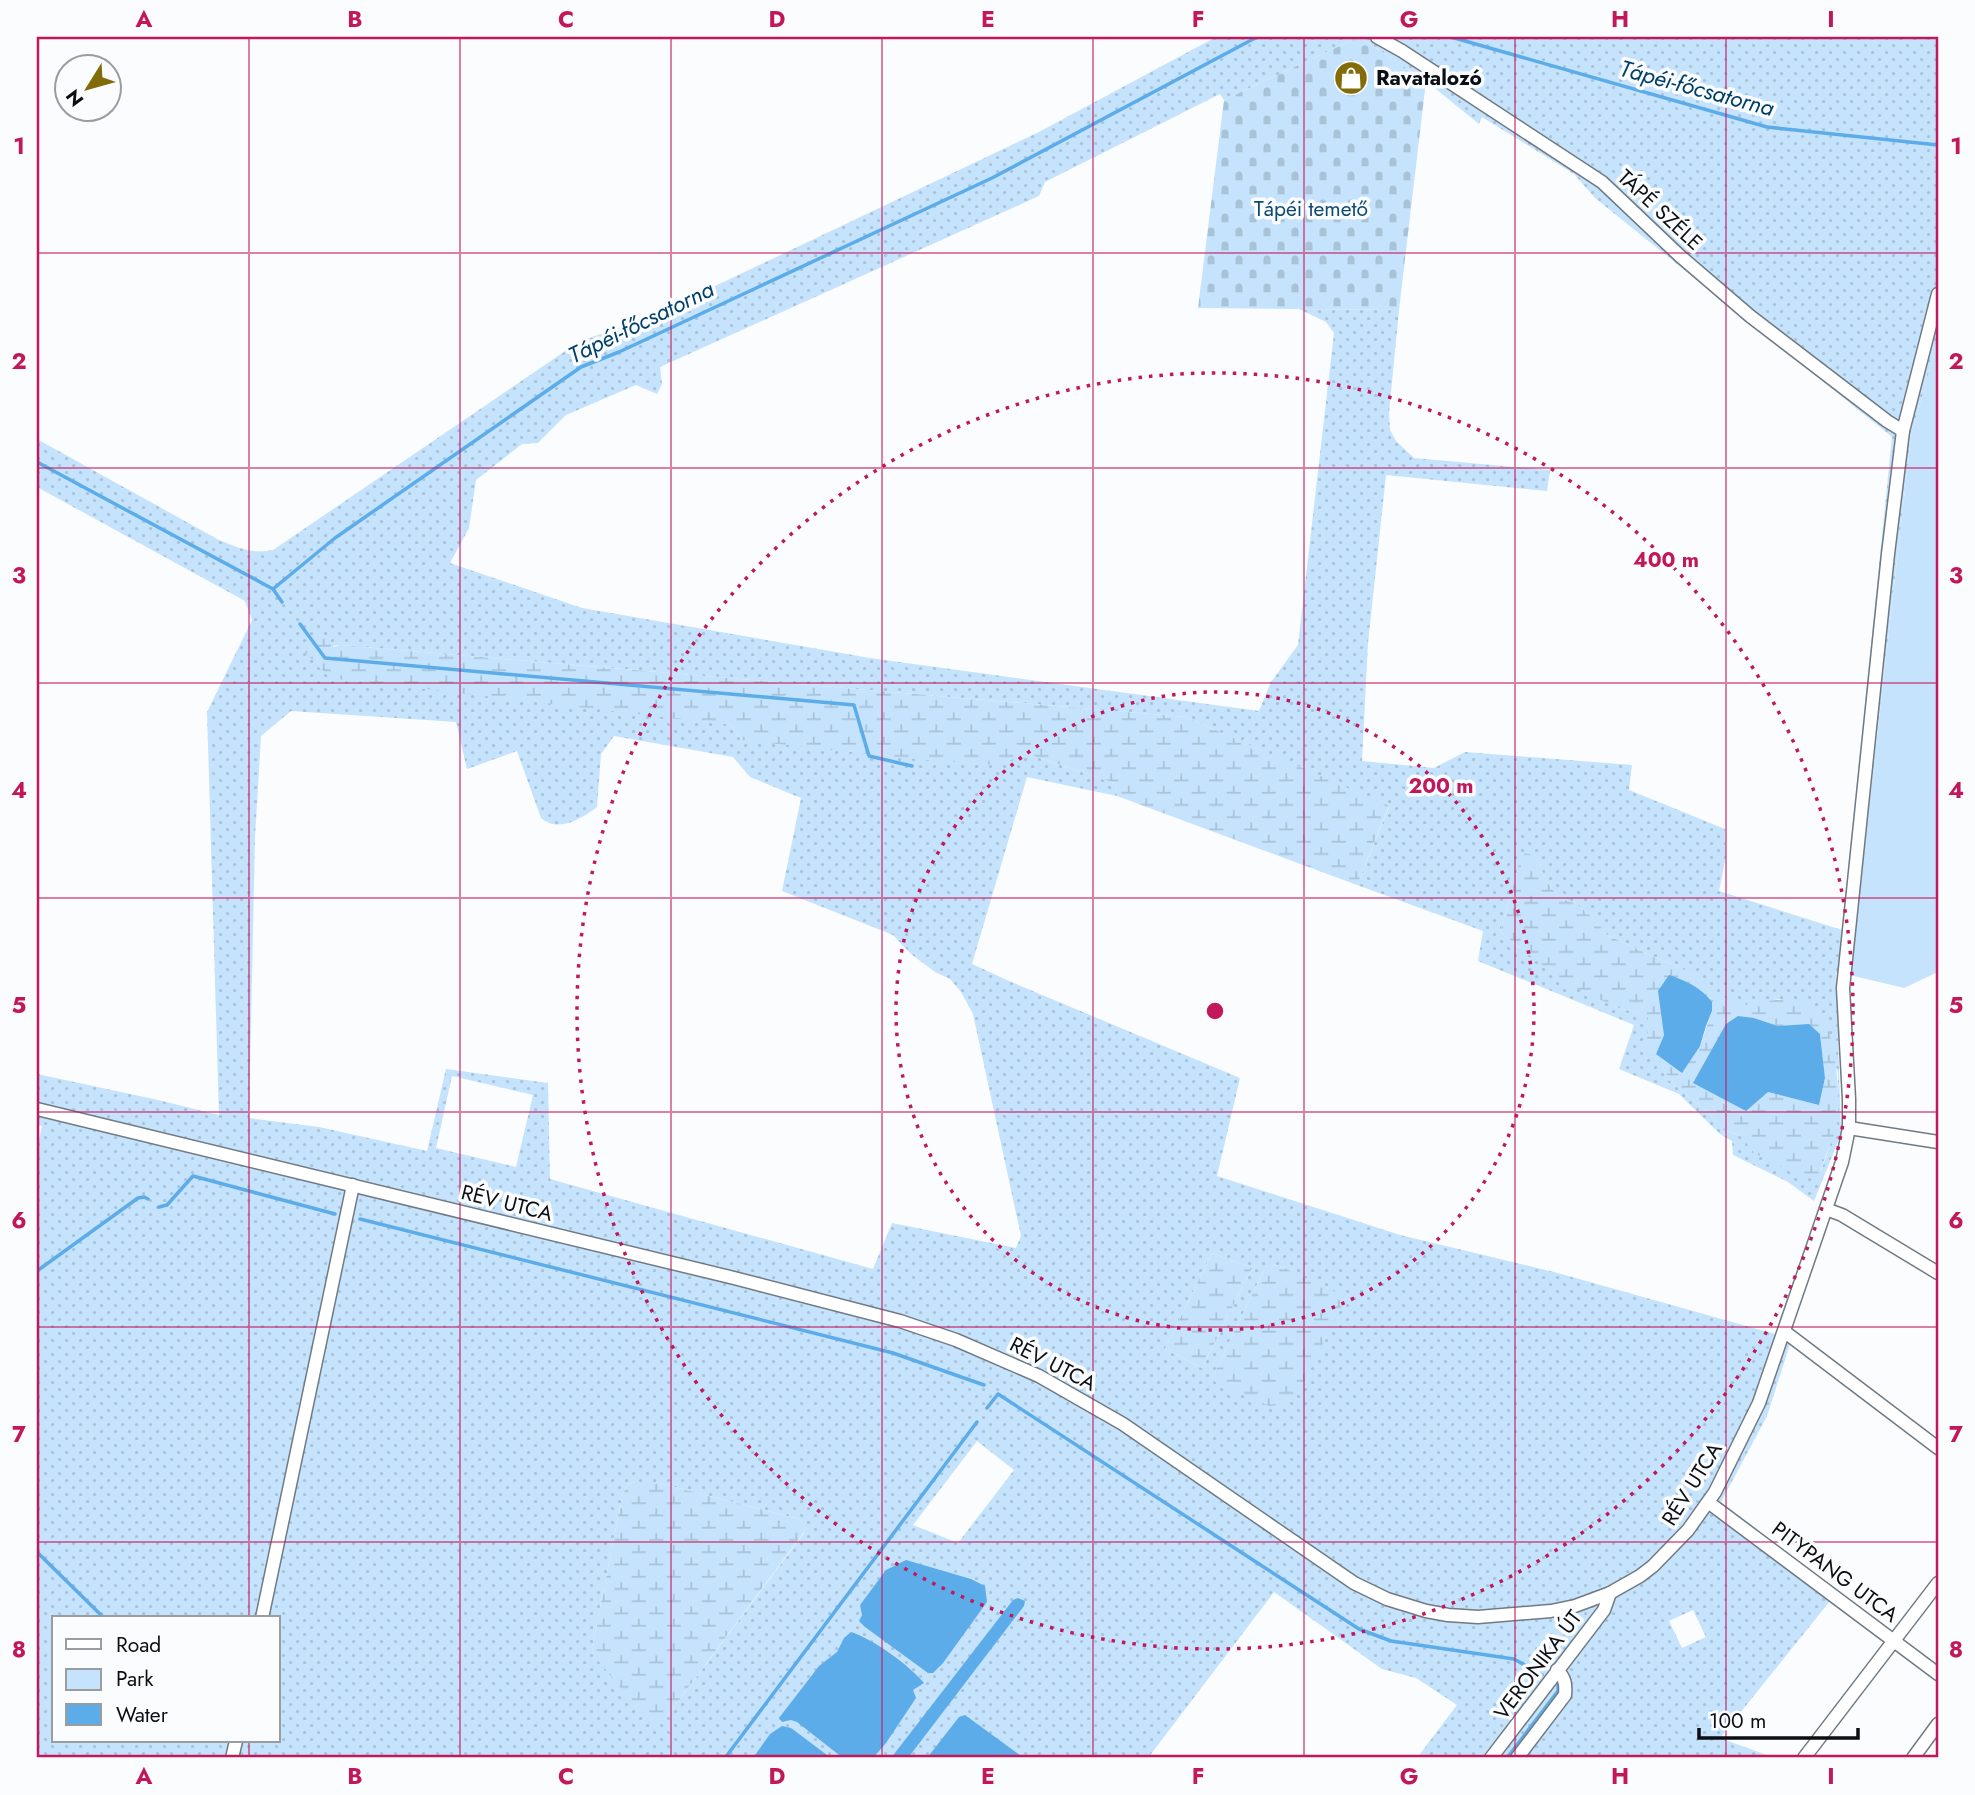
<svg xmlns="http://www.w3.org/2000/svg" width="1975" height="1795" viewBox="0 0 1975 1795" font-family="Jost,sans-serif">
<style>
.grass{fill:url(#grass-dots);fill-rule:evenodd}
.wetland{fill:url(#wetland-marsh);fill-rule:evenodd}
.cemetery{fill:url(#cemetery-stones)}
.green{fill:#c5e3fc}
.water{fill:#5dacea}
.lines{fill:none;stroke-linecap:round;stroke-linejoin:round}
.stream{stroke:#5dacea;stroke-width:3.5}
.street-casing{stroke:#707a83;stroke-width:15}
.street{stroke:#fff;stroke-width:12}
.grid{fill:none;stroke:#c2185b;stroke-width:2;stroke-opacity:0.55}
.ring{fill:none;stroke:#c2185b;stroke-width:3.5;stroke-dasharray:3.5 7}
.labels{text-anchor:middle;stroke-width:7;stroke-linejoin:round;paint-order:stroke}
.poi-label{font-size:21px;font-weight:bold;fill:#0b0e12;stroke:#fafcfe;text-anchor:start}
.park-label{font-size:21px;fill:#0d4a72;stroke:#fafcfe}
.street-label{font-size:21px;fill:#0b0e12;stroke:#fafcfe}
.water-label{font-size:23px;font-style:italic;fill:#003f67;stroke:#fafcfe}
.centre{fill:#c2185b;stroke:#fafcfe;stroke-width:3.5}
.ring-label{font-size:21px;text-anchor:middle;font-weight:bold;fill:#c2185b;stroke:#fafcfe;stroke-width:7;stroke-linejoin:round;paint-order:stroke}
.neatline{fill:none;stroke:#c2185b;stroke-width:2.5}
.grid-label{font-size:23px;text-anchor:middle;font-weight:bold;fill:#c2185b}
</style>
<defs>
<pattern id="grass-dots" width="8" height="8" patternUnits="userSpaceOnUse" patternTransform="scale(1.75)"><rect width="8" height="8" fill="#c5e3fc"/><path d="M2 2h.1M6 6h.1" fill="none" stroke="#a8c2d7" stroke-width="1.8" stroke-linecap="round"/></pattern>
<pattern id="wetland-marsh" width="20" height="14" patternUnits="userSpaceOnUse" patternTransform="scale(1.75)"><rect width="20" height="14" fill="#c5e3fc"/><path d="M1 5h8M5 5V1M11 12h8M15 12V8" fill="none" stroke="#a8c2d7"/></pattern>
<pattern id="cemetery-stones" width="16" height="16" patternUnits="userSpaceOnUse" patternTransform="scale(1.75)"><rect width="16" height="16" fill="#c5e3fc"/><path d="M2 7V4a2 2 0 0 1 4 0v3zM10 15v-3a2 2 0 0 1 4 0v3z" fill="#a8c2d7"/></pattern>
</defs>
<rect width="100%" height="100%" fill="#fafcfe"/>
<!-- grass -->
<path class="grass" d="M1216 37H1938V340L1911 437 1850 975 1836 973 1841 1134 1814 1201 1788 1182 1733 1155 1732 1141 1720 1134 1679 1094 1619 1069 1634 1025 1478 961 1483 931 1357 885 1389 807 1186 717 340 645 303 650 731 725 742 740 1024 753 1115 783 1117 796 1027 777 972 964 1009 981 1240 1078 1217 1176 1400 1235 1554 1272 1775 1334 1791 1341 1767 1416 1721 1502 1838 1591 1720 1738 1775 1758H1417L1457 1705 1416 1678 1382 1669 1274 1592 1148 1758H37V1149L42 1126 37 1125V1074L158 1100 219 1115 207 712 252 620 245 601 37 487V439L219 540C239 548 251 554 273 550L580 341 646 319 1039 132ZM1359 37 1426 81 1479 124 1482 117 1574 174 1595 198 1892 437 1842 930 1719 891 1726 856 1725 829 1629 790 1632 765 1465 752 1434 768 1362 761 1368 643 1386 475 1547 491 1550 470 1414 458 1396 441 1390 430 1389 413 1399 310 1299 309 1326 322 1334 333 1298 645 1271 682 1259 711 870 658 582 608 450 563 469 528 476 480 522 444 538 443 566 415 636 385 657 394 662 384 660 367 1039 196 1045 182 1220 94 1224 100ZM291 711 456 722 467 769 517 751 541 818C558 833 581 819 597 807L601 754 614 736 733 757 750 777 801 798 782 891 893 935 911 954 935 972 950 979 961 992 973 1014 1021 1236 1016 1248 892 1223 873 1269 550 1179 548 1083 446 1069 427 1151 319 1127 249 1118 255 837 261 736ZM1539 863 1545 879 1559 898 1575 903 1592 917 1607 935 1661 960 1678 966 1738 1007 1779 999 1816 1010 1825 1023 1838 1074 1837 1124 1821 1171 1755 1153 1740 1135 1723 1130 1711 1115 1669 1080 1662 1064 1648 1048 1649 1016 1615 1007 1528 954 1500 932 1518 869ZM452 1076 533 1095 516 1167 436 1148ZM1212 1253 1252 1268 1202 1368 1165 1349ZM1272 1265 1280 1266 1346 1298 1211 1380 1264 1270ZM977 1441 1014 1470 958 1543 913 1525ZM635 1482H655L799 1519 805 1525 804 1533 665 1719 595 1657 592 1648 623 1493 629 1484ZM1693 1610 1706 1637 1682 1648 1669 1621ZM54 1618H278V1741H54Z"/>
<!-- wetland -->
<g class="wetland">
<path d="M320 635 334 647 340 645 1186 717 1389 806 1357 885 1117 796 1115 783 1024 753 1002 765 924 760 742 740 731 725 330 678 303 650Z"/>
<path d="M1521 853 1530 854 1539 863 1545 879 1559 898 1575 903 1592 917 1607 935 1661 960 1678 966 1738 1006C1760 1002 1797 992 1817 1010 1836 1027 1841 1100 1837 1124 1835 1134 1830 1145 1826 1155 1821 1168 1821 1181 1804 1178L1754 1153 1740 1135 1723 1130 1711 1115 1669 1080 1662 1064 1647 1048 1648 1016 1615 1007 1564 982 1500 932 1518 869ZM1712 1011 1700 1046 1656 1054 1664 1035ZM1754 1018 1778 1026H1793L1820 1034 1825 1078 1819 1104 1768 1092Z"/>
<path d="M1212 1253 1252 1268 1202 1368 1165 1349Z"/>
<path d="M1271 1265 1280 1266 1346 1297 1299 1393 1279 1405 1269 1406 1211 1380 1264 1270Z"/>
<path d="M635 1482H655L799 1519 805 1525 804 1532 665 1719 658 1725 649 1722 595 1657 592 1648 623 1493 629 1484Z"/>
</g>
<!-- cemetery -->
<path class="cemetery" d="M1359 37 1426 81 1399 310 1198 308 1224 100Z"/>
<!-- green -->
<path class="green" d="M1938 340V972L1904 988 1850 975 1911 437Z"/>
<!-- water -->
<g class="water">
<path d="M1669 975C1687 981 1700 987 1712 1002V1011L1706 1026 1700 1046 1682 1073 1656 1054 1664 1035 1658 991Z"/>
<path d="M1738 1016 1754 1018 1778 1026 1809 1024 1820 1034 1825 1078 1819 1105 1768 1092 1746 1111 1693 1083 1726 1024Z"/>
<path d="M906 1560 971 1579 985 1586 987 1602 943 1663 933 1673H928L865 1627 859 1621 862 1615 860 1605 886 1570Z"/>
<path d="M1018 1598 1025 1601 1024 1606 908 1758H891L1013 1600Z"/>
<path d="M851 1632C873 1639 909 1665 924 1683L913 1690 916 1698 886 1743 873 1758H843L797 1722 791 1720 782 1722 779 1718 819 1666 837 1652 844 1638Z"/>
<path d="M965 1715 1024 1758H927L959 1717Z"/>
<path d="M782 1726 791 1728 831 1758H753L770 1734Z"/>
</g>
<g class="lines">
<!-- stream -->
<g class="stream">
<path d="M1451 37 1767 127 1938 145"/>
<path d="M37 462 273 589 282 602"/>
<path d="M273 589 335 538 581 367 619 352 992 178 1257 37"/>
<path d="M300 624 325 658 854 705 869 756 912 766"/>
<path d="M159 1207 167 1205 193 1176 335 1214"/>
<path d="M360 1219 893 1353 984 1385"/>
<path d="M37 1271 138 1198 144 1197 148 1199"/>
<path d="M987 1408 998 1394 1359 1629 1391 1641 1514 1659 1542 1675"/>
<path d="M37 1552 104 1618"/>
<path d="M725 1758 977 1422"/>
<path d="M1507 1758 1558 1691V1686"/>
</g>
<!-- street casing -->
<g class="street-casing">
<g id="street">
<path d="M1377 37 1402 51 1602 182 1680 256 1750 316 1887 421 1903 431"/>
<path d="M37 1109 734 1278 900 1321 956 1340 1039 1376 1123 1424 1354 1583 1387 1599 1426 1611 1448 1615 1478 1617 1551 1611 1575 1606 1610 1593 1640 1576 1653 1566 1688 1530 1715 1492 1759 1403 1842 1162 1849 1128V1099L1843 988 1888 554 1903 431 1938 294"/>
<path d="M1849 1128 1938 1142"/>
<path d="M1826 1209 1842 1215 1938 1273"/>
<path d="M1785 1332 1938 1448"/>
<path d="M1708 1502 1938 1674"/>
<path d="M262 1618 353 1185"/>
<path d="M232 1758 236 1741"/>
<path d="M1491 1758 1604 1610 1610 1593"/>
<path d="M1517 1758 1565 1695C1566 1684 1565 1678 1557 1670"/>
<path d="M1804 1758 1938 1583"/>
<path d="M1913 1758 1938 1724"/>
</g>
</g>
<!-- street -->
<use href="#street" class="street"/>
</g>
<!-- grid -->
<path class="grid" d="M249 37V1618M460 37V1758M671 37V1758M882 37V1758M1093 37V1758M1304 37V1758M1515 37V1758M1726 37V1758M37 253H1938M37 468H1938M37 683H1938M37 898H1938M37 1112H1938M37 1327H1938M37 1542H1938M249 1741V1758"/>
<!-- distance rings -->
<g class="ring">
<circle cx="1215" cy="1011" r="319"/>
<circle cx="1215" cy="1011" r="638"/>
</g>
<!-- icons -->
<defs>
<g id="shop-disc" transform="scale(1.75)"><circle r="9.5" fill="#826c07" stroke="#fafcfe"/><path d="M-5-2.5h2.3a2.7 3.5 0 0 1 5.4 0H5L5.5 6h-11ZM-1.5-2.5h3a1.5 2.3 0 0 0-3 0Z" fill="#fff"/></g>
</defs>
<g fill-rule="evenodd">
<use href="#shop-disc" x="1351" y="78"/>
</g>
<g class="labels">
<!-- poi labels -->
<g class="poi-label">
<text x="1376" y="85">Ravatalozó</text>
</g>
<!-- park labels -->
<g class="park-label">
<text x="1311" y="216">Tápéi temető</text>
</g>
<!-- street labels -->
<g class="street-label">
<text transform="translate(1660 210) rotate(43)" y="7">TÁPÉ SZÉLE</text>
<text transform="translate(507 1203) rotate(14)" y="7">RÉV UTCA</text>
<text transform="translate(1053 1364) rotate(27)" y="7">RÉV UTCA</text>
<text transform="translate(1692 1484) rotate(-58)" y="7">RÉV UTCA</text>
<text transform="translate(1835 1572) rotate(37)" y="7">PITYPANG UTCA</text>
<text transform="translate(1538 1665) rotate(-53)" y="7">VERONIKA ÚT</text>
</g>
<!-- water labels -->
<g class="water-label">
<text transform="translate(1697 88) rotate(15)" y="8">Tápéi-főcsatorna</text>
<text transform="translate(641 322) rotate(-26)" y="8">Tápéi-főcsatorna</text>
</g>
</g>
<circle cx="1215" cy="1011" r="10" class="centre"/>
<g class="ring-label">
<text x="1666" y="567">400 m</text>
<text x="1441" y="793">200 m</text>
</g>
<!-- border -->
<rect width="1975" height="1795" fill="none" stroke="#fafcfe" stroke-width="77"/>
<!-- legend -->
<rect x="52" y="1616" width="228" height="126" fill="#fafcfe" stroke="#9a9da0" stroke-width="2"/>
<rect x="66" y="1639" width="35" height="10" fill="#ffffff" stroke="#9a9da0" stroke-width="2"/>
<text x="116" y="1652" font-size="21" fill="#0b0e12">Road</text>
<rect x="66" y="1669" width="35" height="21" fill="#c5e3fc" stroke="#9a9da0" stroke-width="2"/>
<text x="116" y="1686" font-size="21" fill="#0b0e12">Park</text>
<rect x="66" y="1704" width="35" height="21" fill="#5dacea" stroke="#9a9da0" stroke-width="2"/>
<text x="116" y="1722" font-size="21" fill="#0b0e12">Water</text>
<!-- north arrow -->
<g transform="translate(88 88) rotate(233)"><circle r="33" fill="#fafcfe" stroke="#9a9da0" stroke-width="2"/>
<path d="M0-5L12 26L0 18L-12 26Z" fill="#826c07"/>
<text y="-10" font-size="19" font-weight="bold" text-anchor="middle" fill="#0b0e12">N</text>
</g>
<!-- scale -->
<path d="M1699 1728v10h159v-10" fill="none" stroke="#0b0e12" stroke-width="3.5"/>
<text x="1709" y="1728" font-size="21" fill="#0b0e12" stroke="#fafcfe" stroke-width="5" paint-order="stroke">100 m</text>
<rect x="38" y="38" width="1899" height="1718" class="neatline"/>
<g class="grid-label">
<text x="144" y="27">A</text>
<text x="355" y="27">B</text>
<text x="566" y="27">C</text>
<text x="777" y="27">D</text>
<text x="988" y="27">E</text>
<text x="1198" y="27">F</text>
<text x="1409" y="27">G</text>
<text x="1620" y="27">H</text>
<text x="1831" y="27">I</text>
<text x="19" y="154">1</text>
<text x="1956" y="154">1</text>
<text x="19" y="369">2</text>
<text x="1956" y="369">2</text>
<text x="19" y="583">3</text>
<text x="1956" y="583">3</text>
<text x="19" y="798">4</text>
<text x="1956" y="798">4</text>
<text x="19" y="1013">5</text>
<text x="1956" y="1013">5</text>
<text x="19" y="1228">6</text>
<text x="1956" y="1228">6</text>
<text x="19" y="1442">7</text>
<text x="1956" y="1442">7</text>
<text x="19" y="1657">8</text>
<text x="1956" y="1657">8</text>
<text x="144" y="1784">A</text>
<text x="355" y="1784">B</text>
<text x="566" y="1784">C</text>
<text x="777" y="1784">D</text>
<text x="988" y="1784">E</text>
<text x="1198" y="1784">F</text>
<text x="1409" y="1784">G</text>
<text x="1620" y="1784">H</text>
<text x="1831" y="1784">I</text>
</g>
</svg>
